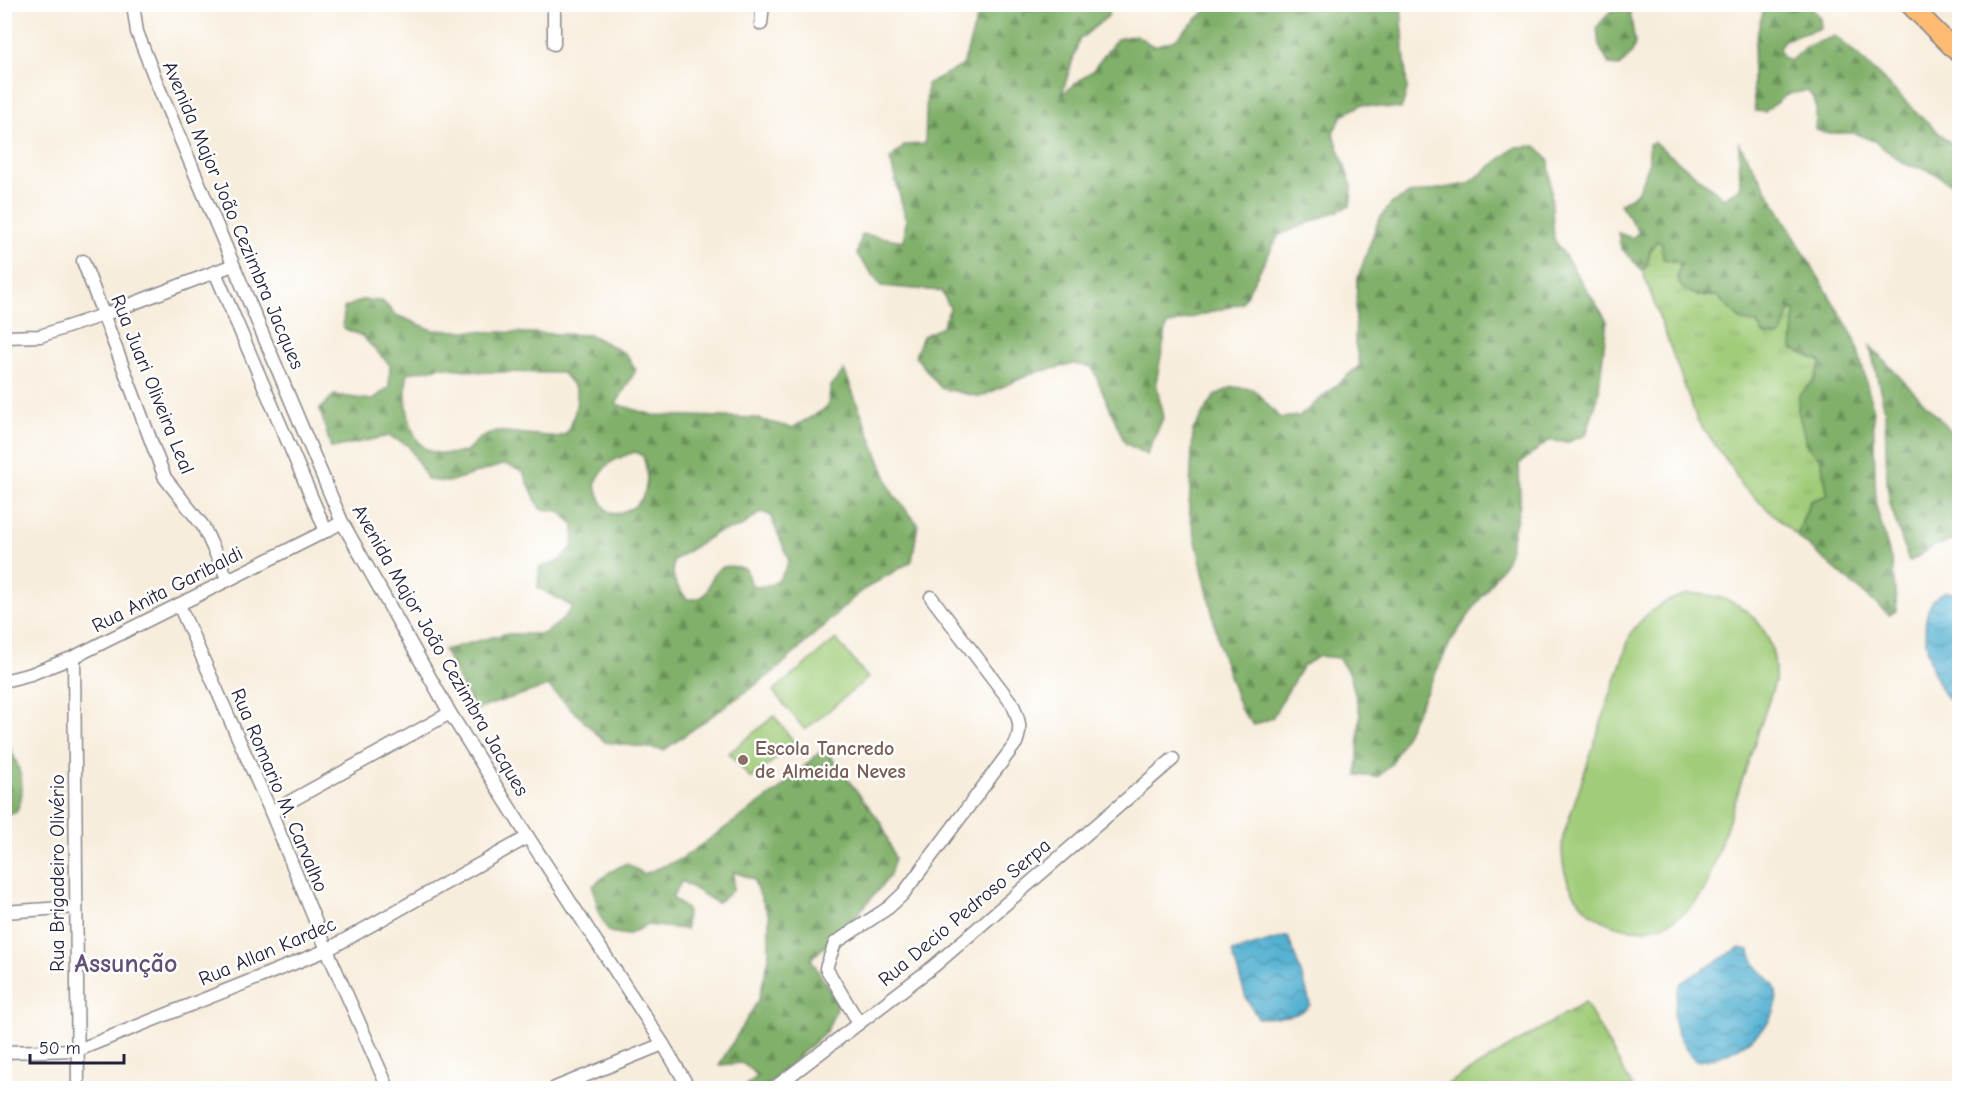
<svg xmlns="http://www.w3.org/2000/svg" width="1964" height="1093" viewBox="0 0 1964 1093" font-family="'Comic Neue',sans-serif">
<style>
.grass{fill:url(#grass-tufts);stroke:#62775a;stroke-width:1.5}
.forest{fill:url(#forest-firs);stroke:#516952;stroke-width:1.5;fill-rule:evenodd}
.garden{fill:#a1cc79;stroke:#62775a;stroke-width:1.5}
.water{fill:url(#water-waves);stroke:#3a6a86;stroke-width:1.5}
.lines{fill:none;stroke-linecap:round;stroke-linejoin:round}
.minor-casing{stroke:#8c888c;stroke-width:15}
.highway-casing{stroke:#8c888c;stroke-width:21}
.minor{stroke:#fff;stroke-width:12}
.highway{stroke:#ffbb71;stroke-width:18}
.education-dot{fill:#8d6e63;stroke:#fff;stroke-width:2}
.labels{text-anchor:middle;stroke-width:5;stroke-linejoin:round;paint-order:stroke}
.street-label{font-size:20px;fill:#22223b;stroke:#fff}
.education-label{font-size:20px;font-weight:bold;fill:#785e54;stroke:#fff;text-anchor:start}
.district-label{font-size:26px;font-weight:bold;fill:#635075;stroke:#fff}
</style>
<defs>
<pattern id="grass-tufts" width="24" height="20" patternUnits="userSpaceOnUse" patternTransform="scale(1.5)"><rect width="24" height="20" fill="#a1cc79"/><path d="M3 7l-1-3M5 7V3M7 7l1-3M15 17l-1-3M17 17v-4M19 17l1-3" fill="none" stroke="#8aaf6a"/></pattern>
<pattern id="forest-firs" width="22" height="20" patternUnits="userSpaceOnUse" patternTransform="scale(1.5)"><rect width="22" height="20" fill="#80b069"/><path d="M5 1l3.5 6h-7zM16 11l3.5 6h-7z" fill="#688f58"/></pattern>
<pattern id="water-waves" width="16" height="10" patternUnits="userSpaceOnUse" patternTransform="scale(1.5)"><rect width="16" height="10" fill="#53b1d1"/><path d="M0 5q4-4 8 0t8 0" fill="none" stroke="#4490ab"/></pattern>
</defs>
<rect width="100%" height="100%" fill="#fff"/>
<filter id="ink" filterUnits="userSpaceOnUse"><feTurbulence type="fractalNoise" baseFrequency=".0167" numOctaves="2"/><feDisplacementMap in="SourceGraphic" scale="12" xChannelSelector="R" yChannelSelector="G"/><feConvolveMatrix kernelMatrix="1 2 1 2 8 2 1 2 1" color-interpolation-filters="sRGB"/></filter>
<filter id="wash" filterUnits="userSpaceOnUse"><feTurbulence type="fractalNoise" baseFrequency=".008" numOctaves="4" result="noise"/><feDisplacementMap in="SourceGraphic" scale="24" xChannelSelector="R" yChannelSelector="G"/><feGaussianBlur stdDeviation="1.35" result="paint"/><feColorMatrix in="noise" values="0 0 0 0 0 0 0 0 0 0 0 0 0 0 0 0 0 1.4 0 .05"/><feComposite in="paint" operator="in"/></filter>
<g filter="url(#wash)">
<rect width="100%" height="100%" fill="#f7eddc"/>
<!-- grass -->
<g class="grass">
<path d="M1657 241 1662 243 1681 263 1677 278 1697 296H1717L1742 321 1795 310 1821 362 1814 381 1799 395 1807 446 1821 459 1828 495 1810 501 1797 536 1741 485 1732 468 1697 420 1642 270 1646 267 1651 248Z"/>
<path d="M1585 1002 1633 1088H1441Z"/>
</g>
<!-- forest -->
<g class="forest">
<path d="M981 5H1024L1023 16 1030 5H1111L1108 16 1079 40 1062 94 1093 70 1117 39 1136 35 1153 46 1173 41 1212 5H1401L1407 91 1401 109 1361 105 1343 115 1333 132 1352 187 1350 206 1279 235 1242 303 1167 325 1156 382 1163 418 1147 455 1125 443 1092 367 1073 364 1033 373 980 397 941 388 915 356 923 336 942 327 950 308 941 291 881 286 857 254 862 234 904 241 906 220 890 159 905 145 925 144 927 84 963 65Z"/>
<path d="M1629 5 1635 43 1632 53 1619 67 1609 64 1599 46 1597 27 1610 12Z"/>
<path d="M1765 5H1809L1820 18 1821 28 1784 40 1779 48 1782 57 1790 61 1805 47 1835 36C1879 71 1915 115 1959 150V188L1926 169 1906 165 1874 141 1854 133H1824L1815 129C1816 113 1820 102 1807 91L1787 94 1765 112 1755 111C1750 68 1753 45 1765 5Z"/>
<path d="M1654 142 1724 198 1740 188 1739 143 1855 339 1873 408 1876 506 1892 563 1897 610 1889 615 1797 536 1810 501 1828 495 1821 459 1807 446 1798 411 1799 395 1814 381 1821 362 1792 349 1795 310H1790L1780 337 1764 335 1757 323 1742 321 1717 296C1704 296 1680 296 1678 278 1677 274 1680 268 1681 263L1663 259 1662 243 1657 241 1651 248 1646 267 1642 270 1621 248 1618 233 1632 238 1639 232 1620 204 1637 193 1649 164V144Z"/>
<path d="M1536 146 1549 161 1554 239 1607 321 1598 397 1586 435 1568 442 1548 441 1519 464 1520 504 1507 560 1451 641 1392 763 1378 777 1357 775 1360 714 1350 674 1338 658 1319 656 1302 667 1272 718 1254 725 1241 710 1221 652 1189 510 1193 430 1215 395 1233 387 1253 389 1280 418 1300 416 1360 365 1355 344 1357 281 1378 221 1391 204 1409 194 1468 184 1516 147Z"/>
<path d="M362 300 382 301 396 315 433 330 591 335 626 354 636 370 616 404 653 415 755 418 792 428 827 408 831 386 844 370 893 494 918 524 912 561 861 591 775 671 664 750 605 742 548 686 474 710 444 650 504 634H543L560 622 573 607 538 588 539 568 559 561 573 546 574 525 559 511 540 509 523 472 505 464 448 482 428 480 408 445 389 436 331 448 320 409 334 395 372 400 389 387 390 365 362 336 343 328 344 308ZM443 367 482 372 563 373C566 377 572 383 575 388 580 401 573 423 566 434L557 437 496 431 479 439 465 452C456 453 446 455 437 453 408 449 402 396 408 373ZM635 452 643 456C650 477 649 503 625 511 621 513 615 515 611 513 602 508 598 493 595 484 605 463 613 459 635 452ZM761 512 770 515 789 560C781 581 777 586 754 587L751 583 746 569C695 554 724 604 687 599 676 586 670 577 674 560L716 533 741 527Z"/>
<path d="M1870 346 1959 439V539L1934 546 1909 562 1890 504 1887 483 1885 411Z"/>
<path d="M5 740C18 761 29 789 16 812L5 814Z"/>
<path d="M824 748 882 824 895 859 889 877 852 921 811 959 838 1005 827 1030 765 1088H747L746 1085 758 1076 742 1063 719 1065 759 999 769 958V916L753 879 734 872 733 890 717 903 682 881 672 897 687 910 686 929 646 925 628 935 609 932 599 914 593 886 608 873 626 863 644 874 681 859 780 789Z"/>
</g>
<!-- garden -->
<g class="garden">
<path d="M1688 594C1742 592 1778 627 1775 682L1707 885C1663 966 1551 927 1563 837L1631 633C1646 612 1663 600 1688 594Z"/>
<path d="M836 639 868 678 805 730 773 691Z"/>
<path d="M774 716 795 743 751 779 729 753Z"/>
</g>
<!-- water -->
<g class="water">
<path d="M1947 591 1959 596V701L1948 700C1930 678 1908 603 1947 591Z"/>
<path d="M1288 936C1295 958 1306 983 1310 1005 1298 1019 1274 1017 1258 1018L1246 998 1232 952Z"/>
<path d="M1739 948 1749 950C1751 955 1754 962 1757 967 1763 975 1771 978 1775 988 1787 1026 1729 1059 1697 1061 1691 1057 1688 1052 1684 1046 1669 1021 1673 1012 1679 986L1682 982Z"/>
</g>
</g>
<g filter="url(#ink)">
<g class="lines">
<!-- minor casing -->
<g class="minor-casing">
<g id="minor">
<path d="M133 4 137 32 158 86 342 522 450 713 528 837 663 1044 689 1088"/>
<path d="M761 24 763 4"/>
<path d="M554 44V4"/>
<path d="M83 261 165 478 203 526 228 580"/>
<path d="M215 272 326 531"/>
<path d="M4 337 40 336 103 315 233 265"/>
<path d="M179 605 271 812 327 950 388 1088"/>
<path d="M74 657 78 1088"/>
<path d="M4 681 31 674 74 657 326 531 342 522"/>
<path d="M271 812 450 713"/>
<path d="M4 912 76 907"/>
<path d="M859 1023 826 968 835 943 888 908 903 894 1016 743C1022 728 1019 720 1013 705L931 597"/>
<path d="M4 1052 78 1050 327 950 528 837"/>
<path d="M555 1088 663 1044"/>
<path d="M774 1088 934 966 1173 759"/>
</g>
</g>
<!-- highway casing -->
<g class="highway-casing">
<path id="highway" d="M1909 4 1960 55"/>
</g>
<!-- minor -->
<use href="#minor" class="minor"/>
<!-- highway -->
<use href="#highway" class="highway"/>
</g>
</g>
<!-- markers -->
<circle class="education-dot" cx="743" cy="760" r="6"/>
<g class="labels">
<!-- street labels -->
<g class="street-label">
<text transform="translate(234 215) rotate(67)" y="7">Avenida Major João Cezimbra Jacques</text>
<text transform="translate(153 384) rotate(68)" y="7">Rua Juari Oliveira Leal</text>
<text transform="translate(167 589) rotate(-27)" y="7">Rua Anita Garibaldi</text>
<text transform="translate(441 650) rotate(60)" y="7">Avenida Major João Cezimbra Jacques</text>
<text transform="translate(280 790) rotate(67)" y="7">Rua Romario M. Carvalho</text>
<text transform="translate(57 873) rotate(-90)" y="7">Rua Brigadeiro Olivério</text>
<text transform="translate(964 912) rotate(-40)" y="7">Rua Decio Pedroso Serpa</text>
<text transform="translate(267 951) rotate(-23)" y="7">Rua Allan Kardec</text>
</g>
<!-- education labels -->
<g class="education-label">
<text x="755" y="755">Escola Tancredo<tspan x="755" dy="23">de Almeida Neves</tspan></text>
</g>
<!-- district labels -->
<g class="district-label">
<text x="126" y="972">Assunção</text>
</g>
</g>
<!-- margin -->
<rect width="1964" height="1093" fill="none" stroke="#fff" stroke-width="24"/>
<!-- scale -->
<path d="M30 1054v9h94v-9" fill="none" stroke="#22223b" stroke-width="3"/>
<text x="39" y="1054" font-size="18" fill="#22223b" stroke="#ffffff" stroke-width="4.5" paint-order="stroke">50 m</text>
</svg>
